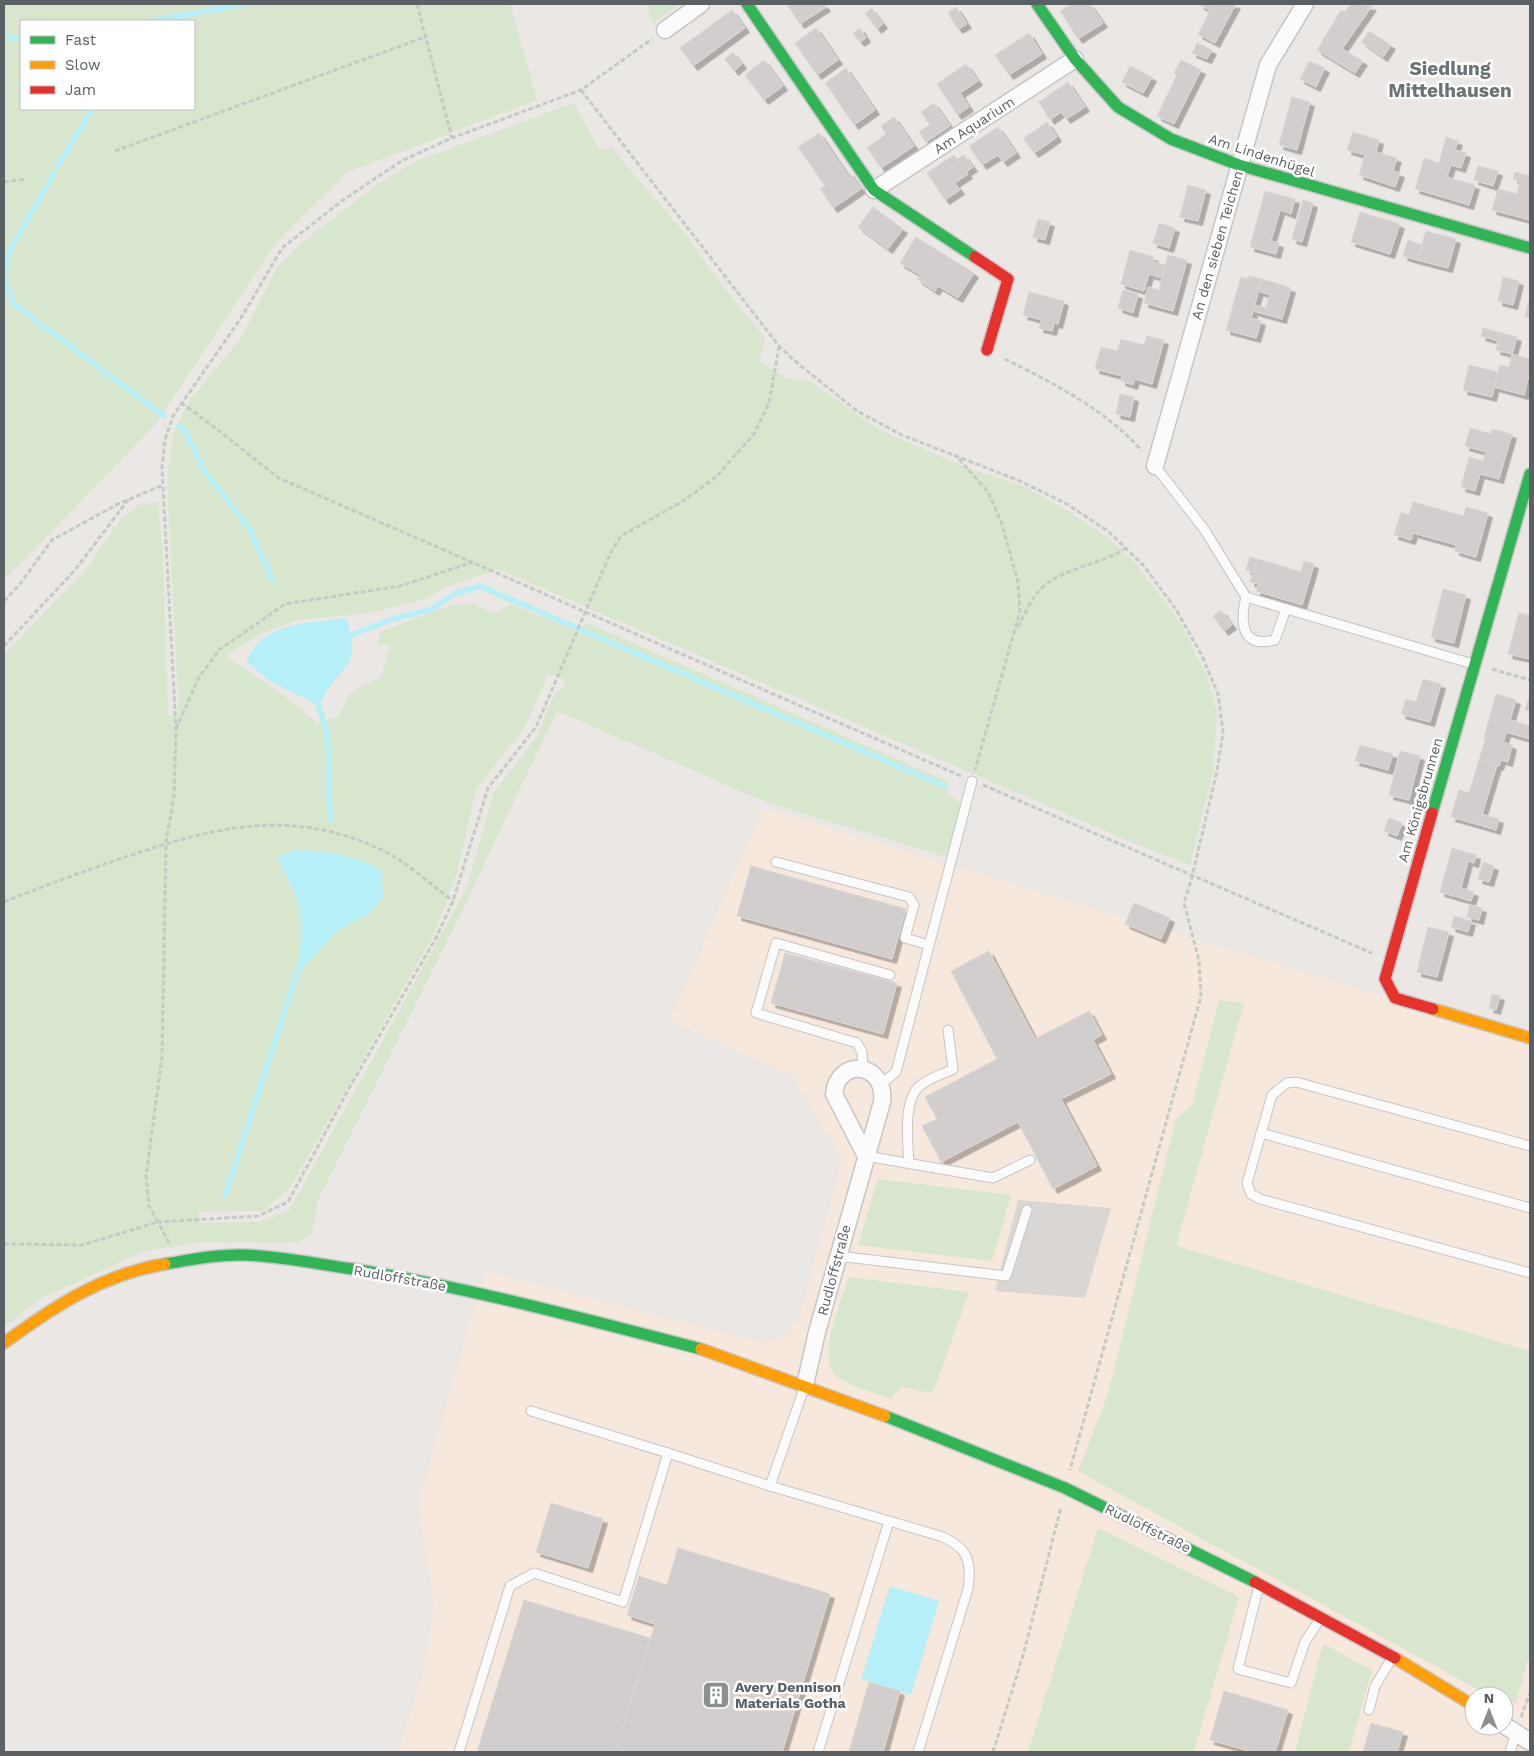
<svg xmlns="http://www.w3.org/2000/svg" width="1534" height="1756" viewBox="0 0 1534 1756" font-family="'Work Sans',sans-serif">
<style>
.commercial{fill:#f6e8dc;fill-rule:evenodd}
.industrial{fill:#dad6d4}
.green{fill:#d8e6ce;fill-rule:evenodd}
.water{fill:#b6eff7}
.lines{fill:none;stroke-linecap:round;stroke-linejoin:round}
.stream{stroke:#b6eff7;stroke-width:5.5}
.building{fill:#d1cecd;stroke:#dad6d3;filter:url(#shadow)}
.lane-casing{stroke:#c6c5c4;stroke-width:11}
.street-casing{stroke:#c6c5c4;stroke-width:19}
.fast-casing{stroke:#c6c6c6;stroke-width:14}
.slow-casing{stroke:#c6c6c6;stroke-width:14}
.jam-casing{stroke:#c6c6c6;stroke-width:14}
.path{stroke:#c4cac5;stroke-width:3;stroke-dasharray:5 2.5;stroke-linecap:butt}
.lane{stroke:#fcfbfb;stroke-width:9}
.street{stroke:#fcfbfb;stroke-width:16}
.fast{stroke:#30b455;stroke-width:11}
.slow{stroke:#ff9f0a;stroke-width:11}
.jam{stroke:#e5322d;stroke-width:11}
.labels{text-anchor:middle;stroke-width:5;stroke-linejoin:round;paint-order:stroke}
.street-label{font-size:14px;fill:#5a6063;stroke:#fff}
.poi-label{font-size:14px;font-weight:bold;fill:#5a6063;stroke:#fff;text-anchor:start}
.district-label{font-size:19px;font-weight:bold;fill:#6b7375;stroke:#fff}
</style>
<defs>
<filter id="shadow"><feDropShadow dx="4.5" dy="4.5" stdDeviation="0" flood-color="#0004"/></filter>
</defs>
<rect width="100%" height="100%" fill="#eae7e4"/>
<!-- commercial -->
<path class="commercial" d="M763 808 1530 1041V1752H398L423 1674 434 1603 418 1504 485 1271 760 1342 776 1340 790 1331 801 1311 842 1159 792 1076 670 1021ZM1474 1696H1504V1726H1474Z"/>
<!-- industrial -->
<path class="industrial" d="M1018 1200 1111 1208 1085 1298 995 1291Z"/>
<!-- green -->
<g class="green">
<path d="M4 4H510L537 100 346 173 277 241 155 425 4 580ZM21 21H194V109H21Z"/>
<path d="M646 4H680L653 23Z"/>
<path d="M574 103 600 151 611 147 685 234 717 279 765 338 760 362 786 378 811 382 878 429 964 467 1023 486 1065 509 1104 535 1136 564 1181 624 1207 677 1217 712 1213 771 1190 865 1129 841 498 569 447 587 425 599 370 613 297 620 262 633 225 656 283 695 317 723 338 717 350 693 381 677 390 645 378 644 380 632 455 604 471 603 494 614 511 604 580 633 585 622 949 782 946 792 961 803 947 857 768 803 557 711 459 917 318 1200 312 1232 298 1243 202 1242 145 1251 41 1298 4 1327V655L87 568 122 517 139 505 158 501 163 559 168 716 179 715 167 479 173 434 189 401 242 337 278 266 306 239 378 184 416 161ZM548 674 566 679 563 689 555 693 536 738 494 792 467 887 289 1211 260 1222 200 1223 198 1212 263 1211 290 1188 435 932 456 876 476 789 524 729ZM285 876 370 913 337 931 297 974 303 927 297 899Z"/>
<path d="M1219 1000 1244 1003 1176 1246 1530 1351V1653L1516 1702H1504V1696H1490L1078 1471 1107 1397 1176 1119 1192 1105Z"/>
<path d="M878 1179 1011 1195 992 1261 858 1245Z"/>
<path d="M849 1277 969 1292 933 1393 901 1387 891 1399C876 1393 840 1384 832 1371 820 1351 842 1297 849 1277Z"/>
<path d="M1098 1528 1239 1597 1194 1752H1028Z"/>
<path d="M1323 1644 1372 1670 1349 1752H1295Z"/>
</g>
<!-- water -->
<g class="water">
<path d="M346 618C364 673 336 664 319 706L270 681 247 662C260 622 310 623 346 618Z"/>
<path d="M295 850C328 851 352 854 381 870L383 896 370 913 337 931 296 975C300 949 305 926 297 901 293 886 283 872 278 857Z"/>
<path d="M890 1586 939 1601 911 1695 861 1679Z"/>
</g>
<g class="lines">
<!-- stream -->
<g class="stream">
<path d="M152 21 245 4"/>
<path d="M4 37 21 38"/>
<path d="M58 166 92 109"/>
<path d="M8 255 4 279 14 304 164 416"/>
<path d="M6 257 54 173"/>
<path d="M179 426 185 431 202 467 250 530 273 581"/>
<path d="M351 635 393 619 432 609 454 594 480 586 944 786"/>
<path d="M316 699 327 731 330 820"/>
<path d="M225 1196 299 967"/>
</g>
</g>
<!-- building -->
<g class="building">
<path d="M787 4H824L826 7 800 24Z"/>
<path d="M1072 4H1090L1103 23 1078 39 1060 11Z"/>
<path d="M1199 4H1214L1211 11Z"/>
<path d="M1214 4H1236L1215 43 1198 34Z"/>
<path d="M1351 4 1372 6 1342 49 1363 61 1355 73 1317 50 1341 10 1345 12Z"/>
<path d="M956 7 967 24 958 29 948 13Z"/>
<path d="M871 8 877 16 871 21 865 14Z"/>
<path d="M732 10 745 28 693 66 680 48Z"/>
<path d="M877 16 883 24 877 29 871 21Z"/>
<path d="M816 28 838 60 817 75 795 43Z"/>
<path d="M860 28 866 38 860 42 853 33Z"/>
<path d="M1369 31 1391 45 1383 57 1362 42Z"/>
<path d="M1029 33 1042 54 1009 75 995 55Z"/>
<path d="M1197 43 1212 50 1207 59 1192 53Z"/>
<path d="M733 52 742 64 734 71 725 59Z"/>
<path d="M764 60 783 86 764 100 745 75Z"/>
<path d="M1181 60 1201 70 1174 124 1157 116 1177 75 1174 73Z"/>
<path d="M1309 61 1325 68 1316 87 1300 79Z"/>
<path d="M966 64 978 81 960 93 969 107 957 115 937 84Z"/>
<path d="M1130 66 1152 77 1143 93 1122 82Z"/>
<path d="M846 68 852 77 831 91 825 83Z"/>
<path d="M852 77 875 110 854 125 831 91Z"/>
<path d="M1068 82 1085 107 1066 119 1061 112 1050 120 1039 102Z"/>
<path d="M1292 97 1310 102 1297 150 1279 145Z"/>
<path d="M934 103 943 116 930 125 921 112Z"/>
<path d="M943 116 950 126 926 142 919 132Z"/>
<path d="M894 117 914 146 881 168 867 148 886 134 881 126Z"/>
<path d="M1047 122 1057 137 1046 145 1036 130Z"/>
<path d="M998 127 1016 153 1003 162 998 155 982 165 969 146Z"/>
<path d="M1036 130 1046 145 1034 153 1023 138Z"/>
<path d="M1353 132 1379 140 1376 152 1397 158 1393 171 1400 173 1395 187 1359 175 1365 155 1347 150Z"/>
<path d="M819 133 847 174 849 172 861 189 833 208 820 189 825 186 798 147Z"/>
<path d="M1446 137 1458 141 1455 150 1466 153 1461 168 1451 165 1447 177 1475 185 1469 205 1415 189 1424 158 1439 163Z"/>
<path d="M954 155 968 174 955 183 960 190 945 200 927 173Z"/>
<path d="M964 155 973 167 966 172 957 159Z"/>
<path d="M1478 166 1498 171 1493 186 1474 180Z"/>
<path d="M1515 172 1530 176V220L1492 210 1498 189 1517 194 1520 181 1513 179Z"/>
<path d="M1188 185 1206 190 1198 221 1180 217Z"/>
<path d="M1265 191 1295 199 1291 214 1280 210 1271 241 1279 243 1276 254 1250 247Z"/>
<path d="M1303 200 1313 203 1302 242 1292 239Z"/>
<path d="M873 207 903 229 888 249 858 227Z"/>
<path d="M1360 212 1400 224 1390 254 1351 242Z"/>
<path d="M1038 219 1050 222 1045 240 1033 237Z"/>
<path d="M1159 223 1175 228 1169 248 1153 243Z"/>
<path d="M1426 231 1456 239 1448 268 1417 260Z"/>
<path d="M916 237 974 273 958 298 938 286 935 291 917 279 920 275 900 263Z"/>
<path d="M1408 240 1422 245 1417 260 1403 256Z"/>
<path d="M1130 250 1154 257 1153 262 1165 265 1162 278 1149 274 1144 291 1121 284Z"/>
<path d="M1168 255 1187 260 1173 311 1144 303 1148 287 1159 290Z"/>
<path d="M1249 276 1262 279 1251 318 1261 321 1256 338 1226 330 1241 277 1248 279Z"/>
<path d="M1503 277 1519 281 1513 305 1498 301Z"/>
<path d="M1262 279 1291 288 1282 319 1253 311 1254 305 1266 308 1270 295 1258 291Z"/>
<path d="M1123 290 1138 294 1133 313 1118 308Z"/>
<path d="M1029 292 1064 301 1058 324 1054 323 1052 331 1039 328 1042 320 1023 315Z"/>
<path d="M1530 296V318L1525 316Z"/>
<path d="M1483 328 1517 337 1512 354 1496 350 1498 341 1481 336Z"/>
<path d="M1147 336 1164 340 1152 384 1135 379 1133 385 1121 381 1122 376 1095 369 1101 347 1117 351 1121 339 1144 345Z"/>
<path d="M1512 354 1530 359V370L1524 395 1494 387 1500 365 1509 367Z"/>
<path d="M1469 365 1498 372 1492 397 1463 390Z"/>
<path d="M1120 394 1134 397 1130 417 1116 414Z"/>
<path d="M1470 428 1491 434 1492 429 1512 434 1499 479 1480 474 1475 491 1461 487 1469 457 1483 461 1486 452 1465 446Z"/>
<path d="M1413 502 1464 516 1466 507 1488 513 1476 557 1455 551 1456 545 1413 533 1411 540 1394 535 1401 512 1409 515Z"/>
<path d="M1250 557 1257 559 1253 572 1246 570Z"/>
<path d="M1257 559 1265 561 1259 584 1250 582Z"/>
<path d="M1265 561 1311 575 1302 605 1256 591Z"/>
<path d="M1304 561 1314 564 1311 575 1301 572Z"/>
<path d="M1443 589 1466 595 1454 643 1431 637Z"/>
<path d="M1221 610 1232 625 1224 631 1213 616Z"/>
<path d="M1519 613 1530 615V659L1508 654Z"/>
<path d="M1423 679 1441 684 1430 722 1401 714 1406 699 1416 702Z"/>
<path d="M1496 694 1516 700 1503 743 1484 737Z"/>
<path d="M1529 697H1530V711L1525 710Z"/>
<path d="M1510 720 1530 726V739L1506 732Z"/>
<path d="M1486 737 1512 745 1508 762 1501 760 1499 766 1479 760Z"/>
<path d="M1360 745 1393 754 1388 770 1355 761Z"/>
<path d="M1400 751 1420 756 1409 800 1389 795Z"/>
<path d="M1479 760 1497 765 1487 798 1469 793Z"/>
<path d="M1459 790 1487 798 1479 825 1451 817Z"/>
<path d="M1482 814 1499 819 1496 830 1479 825Z"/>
<path d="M1389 818 1402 823 1397 836 1384 831Z"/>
<path d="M1452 848 1476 855 1474 863 1468 861 1461 888 1474 892 1471 901 1440 892Z"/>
<path d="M1483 862 1494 866 1489 882 1478 879Z"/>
<path d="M751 866 906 909 892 959 737 916Z"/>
<path d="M1134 903 1170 918 1161 939 1125 924Z"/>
<path d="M1470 905 1482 908 1479 920 1467 917Z"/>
<path d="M1454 916 1471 921 1468 932 1451 927Z"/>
<path d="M1428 927 1449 932 1437 977 1417 972Z"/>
<path d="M989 951 1035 1039 1089 1011 1102 1035 1093 1040 1111 1074 1061 1099 1097 1166 1053 1189 1018 1122 941 1162 922 1126 937 1119 925 1097 997 1059 951 971Z"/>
<path d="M785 953 897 983 883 1034 771 1003Z"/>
<path d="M1492 994 1500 996 1496 1010 1489 1008Z"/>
<path d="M551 1503 603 1519 588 1568 536 1552Z"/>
<path d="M678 1548 830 1594 782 1752H615L655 1624 627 1615 639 1576 667 1585Z"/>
<path d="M524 1600 650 1638 615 1752H477Z"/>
<path d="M869 1682 900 1691 883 1752H849Z"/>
<path d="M1224 1691 1288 1710 1275 1752H1253L1210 1740Z"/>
<path d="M1371 1723 1403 1732 1397 1752H1363Z"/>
</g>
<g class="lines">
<!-- lane casing -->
<g class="lane-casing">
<g id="lane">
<path d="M1155 466 1204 529 1246 597C1240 622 1241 649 1275 640L1286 609"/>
<path d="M1246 597 1473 664"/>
<path d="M776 862 909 897 914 905 905 938 929 945"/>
<path d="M863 1069 862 1052 857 1043 756 1013 776 943 890 975"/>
<path d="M880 1085 896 1072 972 781"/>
<path d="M1261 1133 1530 1208"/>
<path d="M1530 1146 1296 1082 1287 1083 1272 1095 1247 1183 1251 1194 1260 1199 1530 1273"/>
<path d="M866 1156 993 1178 1030 1160"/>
<path d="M909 1164C908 1144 902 1098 921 1085 930 1078 943 1074 953 1069L948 1030"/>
<path d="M838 1256 1006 1276 1027 1210"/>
<path d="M804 1388 770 1486 940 1536C968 1547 972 1561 968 1589L918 1752"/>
<path d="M531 1411 668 1453"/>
<path d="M1259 1585 1238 1669 1291 1683 1305 1642 1320 1619"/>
<path d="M1369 1710 1375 1686 1392 1658"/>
<path d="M459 1752 510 1586 534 1573 623 1602 668 1453 770 1486"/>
<path d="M818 1752 889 1521"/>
<path d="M1510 1752 1516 1732"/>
</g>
</g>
<!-- street casing -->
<g class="street-casing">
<g id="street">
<path d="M665 30 701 4"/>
<path d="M874 190 1075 59"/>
<path d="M1155 466 1268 65 1305 4"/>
<path d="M805 1385 817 1332 882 1102C887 1063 838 1056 834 1094L866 1156"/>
<path d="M1504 1725 1530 1742"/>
</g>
</g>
<!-- fast casing -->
<g class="fast-casing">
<g id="fast">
<path d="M747 4 874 190 975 257"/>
<path d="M1037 4 1075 59 1118 107 1171 139 1239 165 1530 248"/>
<path d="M1432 813 1530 474"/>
<path d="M165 1264C191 1260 217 1254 244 1255 280 1256 317 1264 353 1269 471 1288 585 1319 701 1349"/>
<path d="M885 1416 1065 1488 1255 1582"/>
</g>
</g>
<!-- slow casing -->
<g class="slow-casing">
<g id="slow">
<path d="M1433 1009 1530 1038"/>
<path d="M4 1343C55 1306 101 1275 165 1264"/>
<path d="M701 1349 885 1416"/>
<path d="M1395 1658 1474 1706"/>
</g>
</g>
<!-- jam casing -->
<g class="jam-casing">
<g id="jam">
<path d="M975 257 1008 279 987 350"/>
<path d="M1432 813 1385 979 1395 998 1433 1009"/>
<path d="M1255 1582 1395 1658"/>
</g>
</g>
<!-- path -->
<g class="path">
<path d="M417 4 452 138"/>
<path d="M581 90 779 346 795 361 857 411 902 435 1020 481 1067 504 1108 531 1144 566 1177 611 1202 656 1218 694 1223 732 1217 771 1192 877 1184 903 1199 961 1201 996 1070 1470"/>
<path d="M115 151 425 37"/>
<path d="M4 182 26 179"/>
<path d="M1005 359C1053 383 1105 409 1142 451"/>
<path d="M181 403C215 426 246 453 279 478L961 776"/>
<path d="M959 459 988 492 1002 524 1018 582 1020 611 975 770"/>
<path d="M4 601 20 584 52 540 118 504 163 485"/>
<path d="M1018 627C1026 612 1033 593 1048 583 1071 566 1102 564 1126 548"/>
<path d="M4 646 75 570 128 500"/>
<path d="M1492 669 1530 680"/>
<path d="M176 729 198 679 219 650 285 604 400 586 473 562"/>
<path d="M983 785 1372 953"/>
<path d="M4 902C40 887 77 874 114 861 207 829 287 805 382 850 404 860 433 886 453 901"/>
<path d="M169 1243 158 1222 258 1216 288 1202 348 1090 436 938 453 901 488 788 536 727 611 552 621 536 683 501 716 477 754 434 769 403 779 347"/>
<path d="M4 1244 82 1245 158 1222 149 1206 146 1176 162 1057 166 843 174 795 176 730 162 467 165 440 173 416 241 318 282 248 343 200 403 160 452 138 581 90 652 39"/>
<path d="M1521 1717 1530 1693"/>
<path d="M993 1752 1024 1652 1061 1507"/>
</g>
<!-- lane -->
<use href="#lane" class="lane"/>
<!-- street -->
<use href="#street" class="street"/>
<!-- fast -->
<use href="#fast" class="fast"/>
<!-- slow -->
<use href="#slow" class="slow"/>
<!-- jam -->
<use href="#jam" class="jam"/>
</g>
<!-- icons -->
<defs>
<g id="building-square" transform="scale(1.4375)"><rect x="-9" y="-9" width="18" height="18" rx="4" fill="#8c8f90" stroke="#fff"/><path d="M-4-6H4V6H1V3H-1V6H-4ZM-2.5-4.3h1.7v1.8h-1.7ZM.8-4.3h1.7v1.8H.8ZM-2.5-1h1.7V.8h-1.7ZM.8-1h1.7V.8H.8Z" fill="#fff"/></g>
</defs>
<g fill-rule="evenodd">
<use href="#building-square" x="716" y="1695"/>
</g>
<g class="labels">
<!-- street labels -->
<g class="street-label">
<text transform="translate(974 125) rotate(-33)" y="5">Am Aquarium</text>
<text transform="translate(1262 155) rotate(18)" y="5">Am Lindenhügel</text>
<text transform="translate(1217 245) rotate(-74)" y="5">An den sieben Teichen</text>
<text transform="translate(1420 800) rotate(-74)" y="5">Am Königsbrunnen</text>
<text transform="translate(834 1270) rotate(-75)" y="5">Rudloffstraße</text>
<text transform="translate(400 1278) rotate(10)" y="5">Rudloffstraße</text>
<text transform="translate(1148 1528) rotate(26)" y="5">Rudloffstraße</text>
</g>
<!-- poi labels -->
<g class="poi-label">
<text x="735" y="1692">Avery Dennison<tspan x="735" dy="16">Materials Gotha</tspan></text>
</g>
<!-- district labels -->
<g class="district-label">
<text x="1450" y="75">Siedlung<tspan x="1450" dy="22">Mittelhausen</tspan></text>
</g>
</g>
<!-- border -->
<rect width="1534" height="1756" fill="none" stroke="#5a6063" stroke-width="10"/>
<!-- legend -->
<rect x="20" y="20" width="175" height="90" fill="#ffffff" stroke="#bdbfc1"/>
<rect x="30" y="36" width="25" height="8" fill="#30b455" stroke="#bdbfc1"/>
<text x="65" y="45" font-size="15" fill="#5a6063">Fast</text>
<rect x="30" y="61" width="25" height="8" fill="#ff9f0a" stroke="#bdbfc1"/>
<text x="65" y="70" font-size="15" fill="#5a6063">Slow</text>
<rect x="30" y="86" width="25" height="8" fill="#e5322d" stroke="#bdbfc1"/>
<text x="65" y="95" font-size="15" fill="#5a6063">Jam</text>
<!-- north arrow -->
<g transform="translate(1489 1711)"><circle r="24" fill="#ffffff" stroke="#bdbfc1"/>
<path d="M0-4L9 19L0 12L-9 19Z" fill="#8c8f90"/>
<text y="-8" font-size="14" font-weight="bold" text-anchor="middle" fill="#5a6063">N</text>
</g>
</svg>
